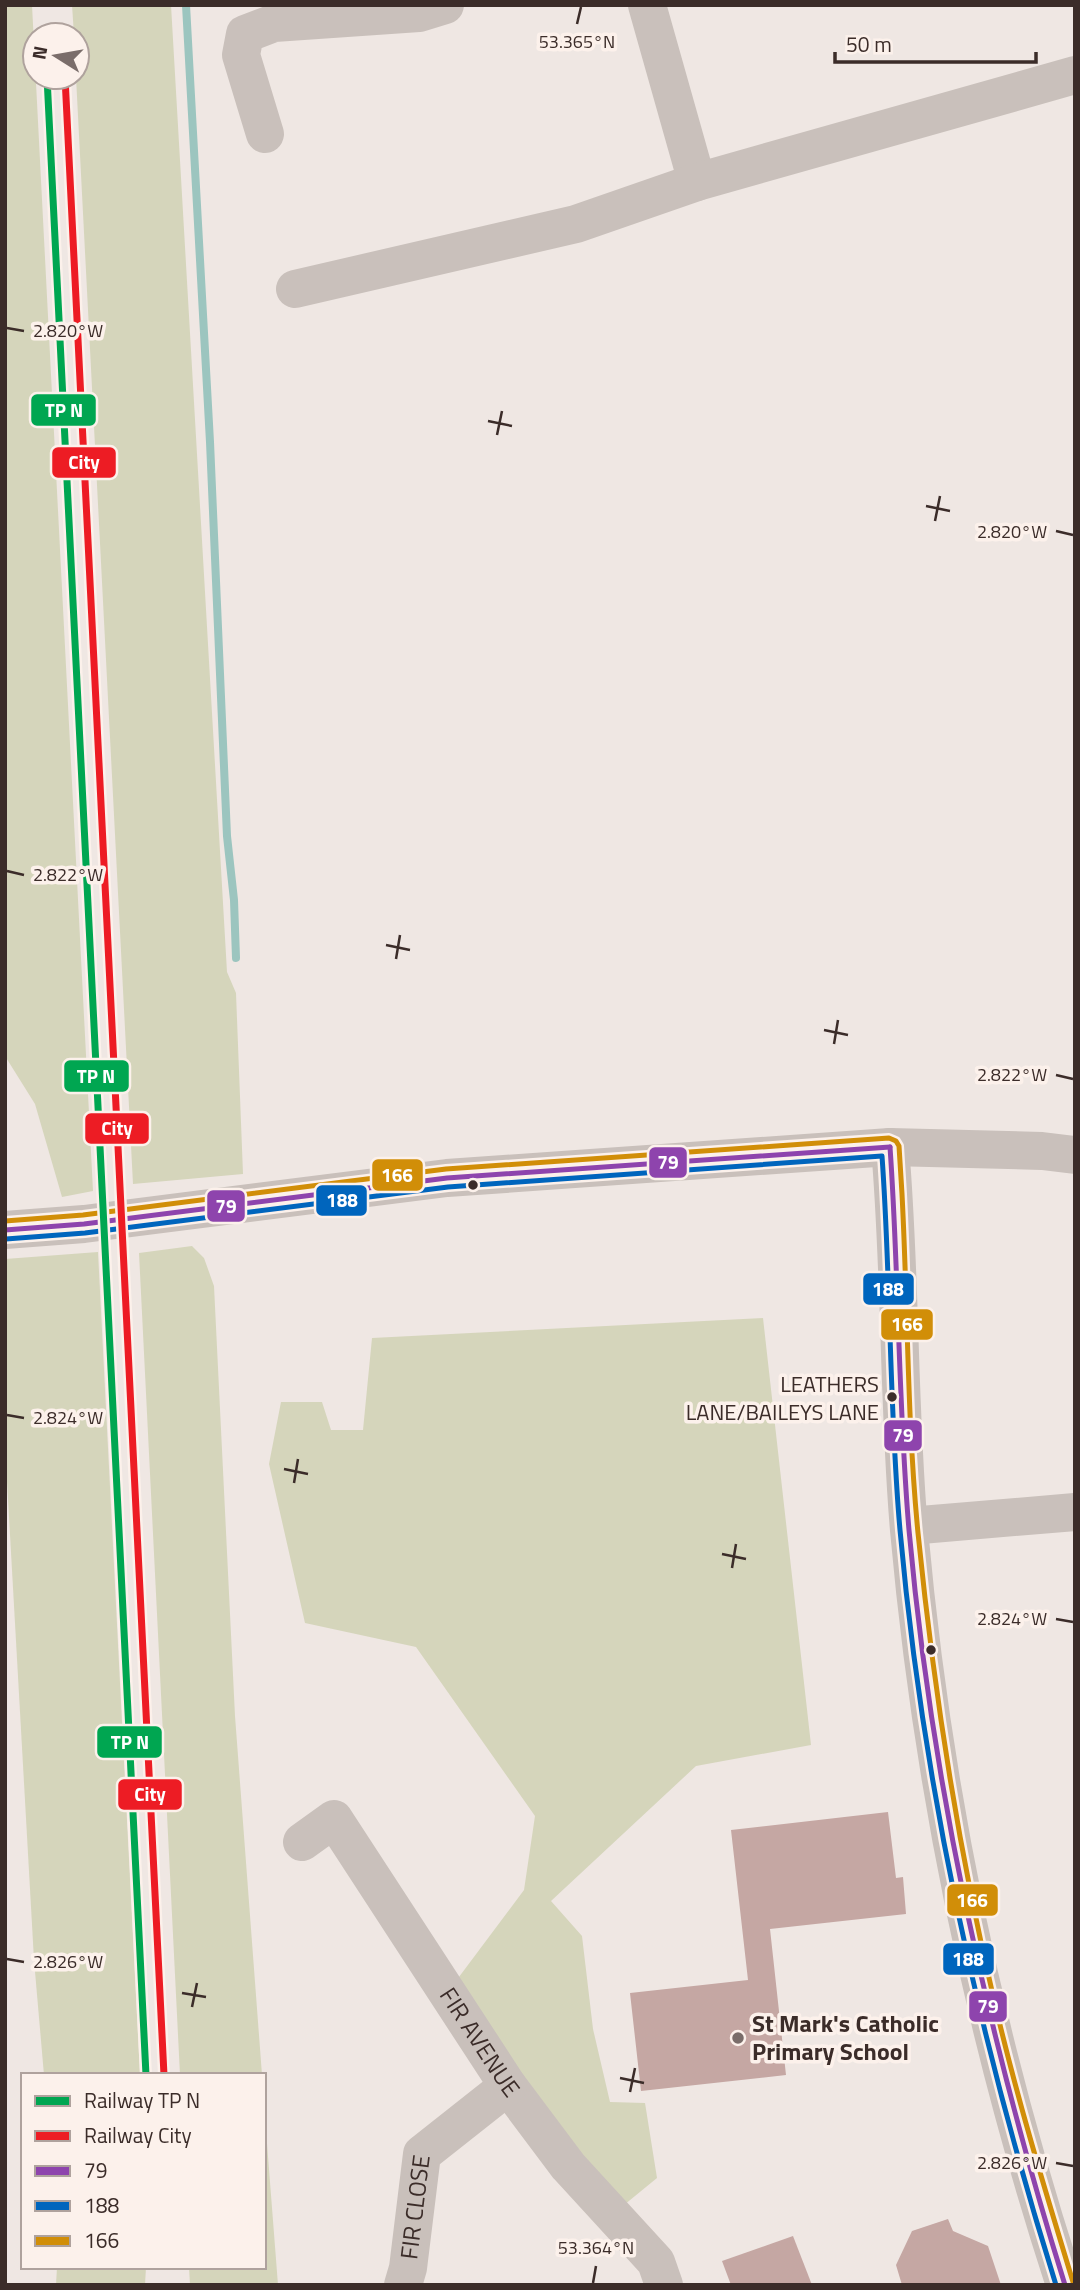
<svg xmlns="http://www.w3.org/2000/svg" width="1080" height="2290" viewBox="0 0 1080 2290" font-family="'Titillium Web',sans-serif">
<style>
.green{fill:#d5d5bb}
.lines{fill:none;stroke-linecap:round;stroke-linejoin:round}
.stream{stroke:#9cc5bf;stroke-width:8}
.building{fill:#c5a7a3}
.minor{stroke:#c9c0bb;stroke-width:38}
.bus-1-casing{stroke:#fcf1eb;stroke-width:10}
.bus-2-casing{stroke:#fcf1eb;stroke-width:10}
.bus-3-casing{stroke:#fcf1eb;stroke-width:10}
.bus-1{stroke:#8e44ad;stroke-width:5}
.bus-2{stroke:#0065bd;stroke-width:5}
.bus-3{stroke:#d18e08;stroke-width:5}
.rail-1-casing{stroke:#fcf1eb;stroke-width:12}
.rail-2-casing{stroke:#fcf1eb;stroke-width:12}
.rail-1{stroke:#00a651;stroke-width:7}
.rail-2{stroke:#ed1c24;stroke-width:7}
.ticks{fill:none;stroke:#3b2c29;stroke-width:2.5}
.bus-dot{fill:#3b2c29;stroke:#fcf1eb;stroke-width:2.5}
.poi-dot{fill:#7a6d6a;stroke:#fcf1eb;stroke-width:2.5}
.labels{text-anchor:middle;stroke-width:7;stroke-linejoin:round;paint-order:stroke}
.bus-label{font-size:22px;fill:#3b2c29;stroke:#fcf1eb;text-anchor:end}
.poi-label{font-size:24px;font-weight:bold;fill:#3b2c29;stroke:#fcf1eb;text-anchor:start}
.street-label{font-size:24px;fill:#3b2c29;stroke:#fcf1eb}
.ticks-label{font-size:18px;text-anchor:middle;fill:#3b2c29;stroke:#fcf1eb;stroke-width:7;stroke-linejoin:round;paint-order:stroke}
.line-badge{stroke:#fcf1eb;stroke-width:2.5}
.badge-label{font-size:19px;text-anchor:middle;font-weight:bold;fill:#fff}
</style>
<rect width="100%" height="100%" fill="#efe7e3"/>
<!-- green -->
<g class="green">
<path d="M5 5H32L93 1191 62 1197 35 1104 5 1056Z"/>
<path d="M72 5H171L227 972 236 993 243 1174 133 1184 76 77 77 35H74Z"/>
<path d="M192 1246 204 1258 214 1286 235 1716 262 2075H180L139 1253Z"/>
<path d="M98 1252 140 2075H44L34 1960 5 1446V1259Z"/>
<path d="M763 1318 811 1745 696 1766 551 1901 582 1936 593 2029 610 2102 645 2103 657 2178 613 2214 447 1993 524 1890 535 1816 416 1647 305 1623 269 1464 281 1402H322L331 1430H363L372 1338Z"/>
<path d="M264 2105 278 2285H190L189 2267H264Z"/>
<path d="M57 2267H146L145 2285H56Z"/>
</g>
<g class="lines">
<!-- stream -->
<path class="stream" d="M186 5 210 442 227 836 234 900 236 958"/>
</g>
<!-- building -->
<g class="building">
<path d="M888 1812 896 1878 903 1877 906 1914 770 1929 786 2075 641 2091 630 1993 748 1980 731 1830Z"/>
<path d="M948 2219 953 2231 988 2246 1001 2285H902L896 2265 912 2231Z"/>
<path d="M793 2236 812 2285H731L722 2261Z"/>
</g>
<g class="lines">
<!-- minor -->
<g class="minor">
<path d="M647 5 697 182"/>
<path d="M265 134 241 55 245 34 274 23 419 13 445 5"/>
<path d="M295 289 576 224 697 182 1075 75"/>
<path d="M890 1147C901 1274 898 1402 909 1530 932 1787 985 2040 1065 2285"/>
<path d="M5 1230 84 1224 447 1178 890 1147 1042 1151 1075 1155"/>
<path d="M909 1526 1075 1512"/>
<path id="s1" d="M302 1842 334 1819 508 2086 568 2166 656 2262 664 2285"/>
<path id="s2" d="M403 2285 408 2268 422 2154 508 2086"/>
</g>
<!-- bus-1 casing -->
<g class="bus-1-casing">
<g id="bus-1">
<path d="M890 1147C899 1274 898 1403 909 1530 932 1787 988 2038 1065 2285"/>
<path d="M5 1230 84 1224 447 1178 890 1147"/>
</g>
</g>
<!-- bus-2 casing -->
<g class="bus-2-casing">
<path id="bus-2" d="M6 1239 85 1233 448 1187 882 1156C891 1281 889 1406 900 1530 923 1788 979 2039 1056 2285"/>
</g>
<!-- bus-3 casing -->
<g class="bus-3-casing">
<path id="bus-3" d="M5 1221 83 1215 446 1169 889 1138 896 1141 899 1146 902 1194C908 1307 907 1420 918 1533 934 1692 958 1849 995 2004 1017 2098 1045 2190 1073 2282"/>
</g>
<!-- bus-1 -->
<use href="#bus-1" class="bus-1"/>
<!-- bus-2 -->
<use href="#bus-2" class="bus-2"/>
<!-- bus-3 -->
<use href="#bus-3" class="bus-3"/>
<!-- rail-1 casing -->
<g class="rail-1-casing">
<path id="rail-1" d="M47 77 146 2075"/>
</g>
<!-- rail-2 casing -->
<g class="rail-2-casing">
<path id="rail-2" d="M65 77 164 2075"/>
</g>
<!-- rail-1 -->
<use href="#rail-1" class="rail-1"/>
<!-- rail-2 -->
<use href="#rail-2" class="rail-2"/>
</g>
<!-- ticks -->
<path class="ticks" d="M577 24 581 7M7 328 24 331M488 421 512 426M497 435 502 411M926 506 950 511M935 521 940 496M1056 531 1073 535M7 871 24 875M386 945 410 950M396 959 400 935M824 1030 848 1035M834 1044 838 1020M1056 1075 1073 1079M7 1415 24 1418M284 1469 308 1474M294 1483 298 1459M722 1554 746 1559M732 1568 736 1544M1056 1619 1073 1622M7 1959 24 1962M182 1993 206 1997M192 2007 197 1983M620 2078 644 2083M630 2092 635 2068M1056 2163 1073 2166M593 2283 596 2266"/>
<!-- markers -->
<g class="bus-dot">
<circle cx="473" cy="1185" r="6"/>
<circle cx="892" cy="1397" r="6"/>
<circle cx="931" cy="1650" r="6"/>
</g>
<circle class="poi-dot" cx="738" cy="2038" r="7"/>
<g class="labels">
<!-- bus labels -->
<g class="bus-label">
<text x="879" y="1392">LEATHERS<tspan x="879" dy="28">LANE/BAILEYS LANE</tspan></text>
</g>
<!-- poi labels -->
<g class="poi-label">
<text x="752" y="2032">St Mark's Catholic<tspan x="752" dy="28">Primary School</tspan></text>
</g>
<!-- street labels -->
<g class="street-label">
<text dy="8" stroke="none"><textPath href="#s1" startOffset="306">FIR AVENUE</textPath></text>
<text dy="8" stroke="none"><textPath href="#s2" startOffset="79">FIR CLOSE</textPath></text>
</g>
</g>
<g class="ticks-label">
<text x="577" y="48">53.365°N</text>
<text x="68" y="337">2.820°W</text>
<text x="1012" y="538">2.820°W</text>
<text x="68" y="881">2.822°W</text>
<text x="1012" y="1081">2.822°W</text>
<text x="68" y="1424">2.824°W</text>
<text x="1012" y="1625">2.824°W</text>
<text x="68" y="1968">2.826°W</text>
<text x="1012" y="2169">2.826°W</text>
<text x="596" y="2254">53.364°N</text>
</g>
<g class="line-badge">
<rect x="30" y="393" width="67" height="34" rx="7" fill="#00a651"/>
<rect x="51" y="446" width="66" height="33" rx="7" fill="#ed1c24"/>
<rect x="63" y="1059" width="67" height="34" rx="7" fill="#00a651"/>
<rect x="84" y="1112" width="66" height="33" rx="7" fill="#ed1c24"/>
<rect x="648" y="1146" width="40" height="33" rx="7" fill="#8e44ad"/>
<rect x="371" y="1158" width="53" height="34" rx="7" fill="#d18e08"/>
<rect x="315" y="1184" width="53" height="33" rx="7" fill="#0065bd"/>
<rect x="206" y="1189" width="40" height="34" rx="7" fill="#8e44ad"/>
<rect x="862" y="1272" width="53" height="34" rx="7" fill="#0065bd"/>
<rect x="880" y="1308" width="54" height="33" rx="7" fill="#d18e08"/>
<rect x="883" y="1419" width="40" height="33" rx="7" fill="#8e44ad"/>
<rect x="96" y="1725" width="67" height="34" rx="7" fill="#00a651"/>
<rect x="117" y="1778" width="66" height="33" rx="7" fill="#ed1c24"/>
<rect x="946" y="1883" width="53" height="34" rx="7" fill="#d18e08"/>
<rect x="942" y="1942" width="53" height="34" rx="7" fill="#0065bd"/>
<rect x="968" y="1990" width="40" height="33" rx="7" fill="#8e44ad"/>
</g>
<g class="badge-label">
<text x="64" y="417">TP N</text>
<text x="84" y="469">City</text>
<text x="96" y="1083">TP N</text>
<text x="117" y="1135">City</text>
<text x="668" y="1169">79</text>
<text x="397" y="1182">166</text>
<text x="342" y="1207">188</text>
<text x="226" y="1213">79</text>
<text x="888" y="1296">188</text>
<text x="907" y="1331">166</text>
<text x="903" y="1442">79</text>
<text x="130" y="1749">TP N</text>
<text x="150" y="1801">City</text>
<text x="972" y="1907">166</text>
<text x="968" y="1966">188</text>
<text x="988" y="2013">79</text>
</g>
<!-- border -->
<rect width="1080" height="2290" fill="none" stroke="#3b2c29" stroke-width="14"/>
<!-- legend -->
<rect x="21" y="2073" width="245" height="196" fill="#fcf1eb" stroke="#afa29d" stroke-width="2"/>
<rect x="35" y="2096" width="35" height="10" fill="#00a651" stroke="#afa29d" stroke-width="2"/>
<text x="84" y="2108" font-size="21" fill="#3b2c29">Railway TP N</text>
<rect x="35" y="2131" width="35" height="10" fill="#ed1c24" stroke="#afa29d" stroke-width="2"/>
<text x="84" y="2143" font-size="21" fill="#3b2c29">Railway City</text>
<rect x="35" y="2166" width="35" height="10" fill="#8e44ad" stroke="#afa29d" stroke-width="2"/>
<text x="84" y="2178" font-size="21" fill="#3b2c29">79</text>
<rect x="35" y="2201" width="35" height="10" fill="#0065bd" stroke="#afa29d" stroke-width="2"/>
<text x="84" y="2213" font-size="21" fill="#3b2c29">188</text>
<rect x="35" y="2236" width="35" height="10" fill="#d18e08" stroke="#afa29d" stroke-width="2"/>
<text x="84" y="2248" font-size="21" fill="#3b2c29">166</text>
<!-- north arrow -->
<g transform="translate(56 56) rotate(281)"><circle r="33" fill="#fcf1eb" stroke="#afa29d" stroke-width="2"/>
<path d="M0-5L12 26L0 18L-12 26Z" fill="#7a6d6a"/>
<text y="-10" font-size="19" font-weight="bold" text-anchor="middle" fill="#3b2c29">N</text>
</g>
<!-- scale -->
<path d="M835 52v10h201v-10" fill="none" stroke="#3b2c29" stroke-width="3.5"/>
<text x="846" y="52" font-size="21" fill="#3b2c29" stroke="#fcf1eb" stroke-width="5" paint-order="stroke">50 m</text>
</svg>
